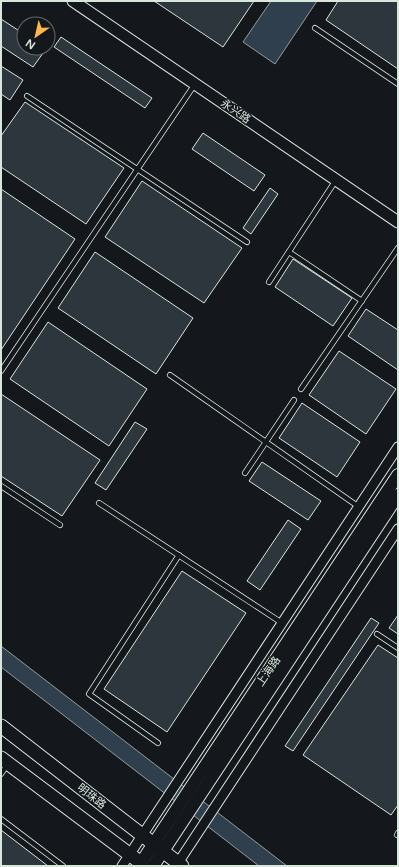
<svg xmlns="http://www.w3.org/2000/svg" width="399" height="867" viewBox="0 0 399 867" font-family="'Varela Round','Noto Sans SC',sans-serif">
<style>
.water{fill:#2f3f4d;stroke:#939e99}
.building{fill:#2c363c;stroke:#d8e6dc}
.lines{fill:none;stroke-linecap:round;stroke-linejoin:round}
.service-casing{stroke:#d8e6dc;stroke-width:6}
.minor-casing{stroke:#d8e6dc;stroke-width:11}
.tertiary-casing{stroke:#d8e6dc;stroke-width:13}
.secondary-casing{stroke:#d8e6dc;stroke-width:14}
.primary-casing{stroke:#d8e6dc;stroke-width:15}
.service{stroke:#14181c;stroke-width:4.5}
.minor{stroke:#14181c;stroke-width:9}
.tertiary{stroke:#14181c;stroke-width:11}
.secondary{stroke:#14181c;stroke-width:12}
.primary{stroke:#14181c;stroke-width:13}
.labels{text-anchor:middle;stroke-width:3;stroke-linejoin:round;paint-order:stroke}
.street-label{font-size:11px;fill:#d8e6dc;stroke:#14181c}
</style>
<rect width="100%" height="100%" fill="#14181c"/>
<!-- water -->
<g class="water">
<path d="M271 1H317L275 64 243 42Z"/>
<path d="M1 646 287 866H259L228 842 1 667Z"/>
</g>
<!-- building -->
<g class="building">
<path d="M154 1H254L223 47Z"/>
<path d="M338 1H398V69L326 20Z"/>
<path d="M1 19 24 34V48L46 49 33 67 1 46Z"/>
<path d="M61 37 152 98 145 108 54 47Z"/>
<path d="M1 66 23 80 10 100 1 94Z"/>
<path d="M25 102 124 168 86 224 1 167V136Z"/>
<path d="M203 133 265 175 254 191 192 149Z"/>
<path d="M142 181 242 248 204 303 105 237Z"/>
<path d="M270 188 278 194 251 234 243 228Z"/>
<path d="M1 189 75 239 1 350Z"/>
<path d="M95 252 193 318 156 374 58 308Z"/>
<path d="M293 259 352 298 333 326 275 287Z"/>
<path d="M366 309 398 330V370L348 336Z"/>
<path d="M48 322 147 389 109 446 10 379Z"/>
<path d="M339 351 396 389 366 434 309 395Z"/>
<path d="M1 394 100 460 62 516 1 476Z"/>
<path d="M302 403 360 442 337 477 279 438Z"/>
<path d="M135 422 147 429 106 490 95 483Z"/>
<path d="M262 462 321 501 308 520 249 481Z"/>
<path d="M288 520 301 529 260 590 247 581Z"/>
<path d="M182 571 246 613 167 732 104 689Z"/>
<path d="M398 615V634L389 628Z"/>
<path d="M371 618 379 623 293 751 285 746Z"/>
<path d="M378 645 398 658V805L391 815 303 755Z"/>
<path d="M1 830 48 866H1Z"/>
</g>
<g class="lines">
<!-- service casing -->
<g class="service-casing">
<g id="service">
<path d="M315 28 398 84"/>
<path d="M27 96 247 242"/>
<path d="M289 252 362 301"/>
<path d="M269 282 336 180"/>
<path d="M1 371 195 84"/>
<path d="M170 375 359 507"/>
<path d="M301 389 398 248"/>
<path d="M245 473 294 400"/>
<path d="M1 486 60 525"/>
<path d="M99 503 282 623"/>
<path d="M377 634 398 648"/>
<path d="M158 743 89 694 179 555"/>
<path d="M1 774 8 764"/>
<path d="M1 819 63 866"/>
<path d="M397 835 398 833"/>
</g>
</g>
<!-- minor casing -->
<g class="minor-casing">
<g id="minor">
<path d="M122 866 398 447"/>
<path d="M176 866 398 529"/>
</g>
</g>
<!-- tertiary casing -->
<g class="tertiary-casing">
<path id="tertiary" d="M73 1 398 222"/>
</g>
<!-- secondary casing -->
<g class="secondary-casing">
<g id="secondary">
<path d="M139 866 398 475"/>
<path d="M153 866 398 495"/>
</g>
</g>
<!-- primary casing -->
<g class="primary-casing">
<g id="primary">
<path d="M1 726 182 866"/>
<path d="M1 758 145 866"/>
</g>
</g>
<!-- service -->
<use href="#service" class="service"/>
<!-- minor -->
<use href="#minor" class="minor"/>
<!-- tertiary -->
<use href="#tertiary" class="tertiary"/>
<!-- secondary -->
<use href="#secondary" class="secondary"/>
<!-- primary -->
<use href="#primary" class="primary"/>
</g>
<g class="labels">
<!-- street labels -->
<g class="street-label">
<text transform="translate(236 111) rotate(34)" y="4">永兴路</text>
<text transform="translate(268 671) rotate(-56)" y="4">上海路</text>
<text transform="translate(92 796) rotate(38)" y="4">明珠路</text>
</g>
</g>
<!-- border -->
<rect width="399" height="867" fill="none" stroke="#d8e6dc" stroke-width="4"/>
<!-- north arrow -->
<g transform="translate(36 36) rotate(214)"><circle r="19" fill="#14181c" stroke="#626a69"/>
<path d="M0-3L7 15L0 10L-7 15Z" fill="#ffb74d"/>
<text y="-6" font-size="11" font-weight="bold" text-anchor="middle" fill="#d8e6dc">N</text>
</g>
</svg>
